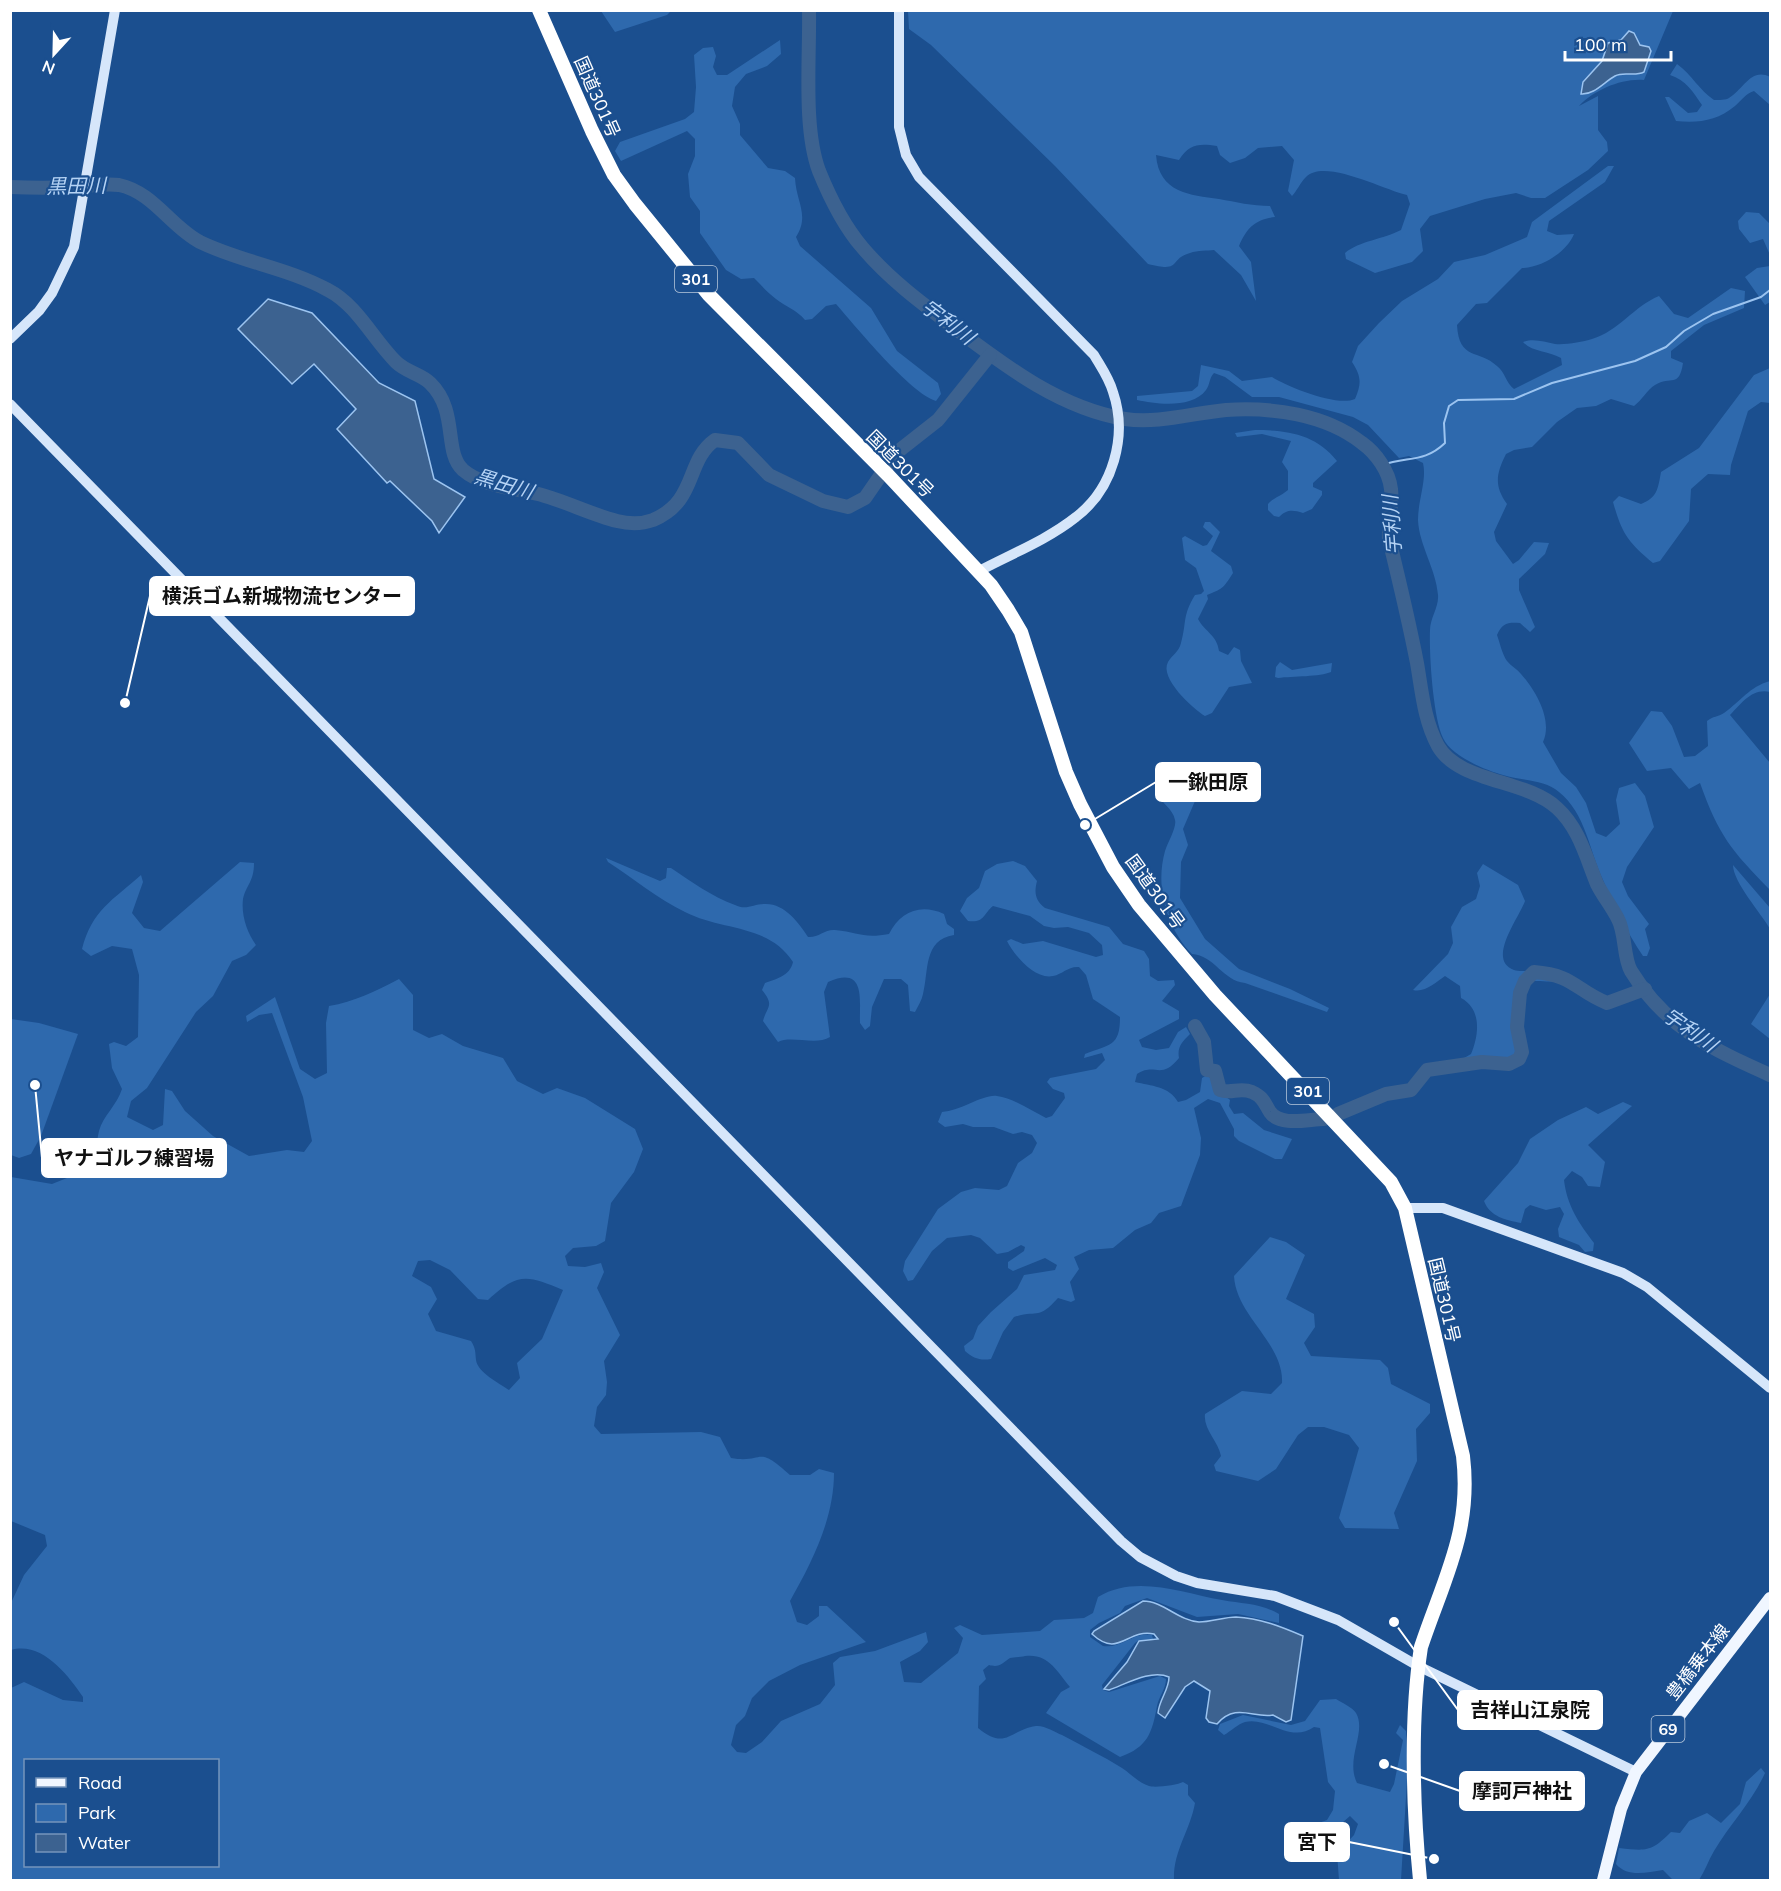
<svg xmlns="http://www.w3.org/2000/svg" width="1781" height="1891" viewBox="0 0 1781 1891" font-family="Mulish,'Noto Sans JP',sans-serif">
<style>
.green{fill:#2e69ad;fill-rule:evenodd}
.water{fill:#3c6290;stroke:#9cc4f0;stroke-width:1.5}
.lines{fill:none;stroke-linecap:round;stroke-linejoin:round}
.stream{stroke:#9cc4f0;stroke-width:2}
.river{stroke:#3c6290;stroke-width:14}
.secondary{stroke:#d6e6fa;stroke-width:10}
.primary{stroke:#f0f6ff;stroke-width:12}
.highway{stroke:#fff;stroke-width:14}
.labels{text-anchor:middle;stroke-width:4.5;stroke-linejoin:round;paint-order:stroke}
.shield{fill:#1b4f8f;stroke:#bbcadd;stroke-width:1.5}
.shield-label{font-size:16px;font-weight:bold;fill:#fff}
.street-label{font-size:18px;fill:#fff;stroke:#1b4f8f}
.water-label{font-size:20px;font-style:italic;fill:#b5d3f5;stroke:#1b4f8f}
.leader{fill:none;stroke:#fff;stroke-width:2}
.callout-dot{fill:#fff;stroke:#1b4f8f;stroke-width:2}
.callout{fill:#fff;stroke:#fff;stroke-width:2}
.callout-label{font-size:20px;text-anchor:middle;font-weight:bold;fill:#111}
</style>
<rect width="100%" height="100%" fill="#1b4f8f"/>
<!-- green -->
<g class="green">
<path d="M601 11V10L671 11 667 15 615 32Z"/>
<path d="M908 11H1673L1644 80C1622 78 1594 90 1579 106L1598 96V130L1607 142 1608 151 1588 170 1545 198H1531L1516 193 1485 199 1430 216 1420 229 1423 251 1412 262 1375 273 1346 259 1345 253C1359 241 1384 239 1401 230L1410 204 1407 195C1382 189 1324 158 1306 177 1300 183 1297 191 1292 196L1288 191 1294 160 1282 146 1258 148 1245 158 1230 163 1220 155 1217 146C1199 143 1189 144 1179 160L1156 155C1159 193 1190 195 1219 199 1236 202 1252 206 1270 206L1275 217C1256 219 1247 227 1239 246L1251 262 1256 301 1241 275 1214 250C1207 251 1198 250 1190 253 1168 259 1183 273 1148 264L1055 166 931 45 909 29Z"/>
<path d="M780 40 781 54 767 66 746 74 735 87 732 106 740 124V135L768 168 785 171 795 178C796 202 810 215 796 237L800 246 871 308 897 351 938 383 941 394 936 401C910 393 856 327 836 304L826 306 812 319 805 320C797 310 786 307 776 299 768 293 761 285 754 278L741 279 726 270 700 233V211L690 197 688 174 695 156V139L687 131 621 161 615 151 620 142 685 119 694 112 696 87 694 55 703 48 713 47 716 56 713 67 717 75H727Z"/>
<path d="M1677 64C1692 75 1699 90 1714 100 1719 100 1726 100 1729 98 1743 90 1751 67 1770 77V105L1754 91C1745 94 1742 100 1735 106 1717 121 1699 123 1676 121L1665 97H1669L1688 113 1697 112 1702 105C1693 92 1686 80 1670 75Z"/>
<path d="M1608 166H1614L1605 182 1549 221 1547 231 1557 235 1574 234C1567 252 1541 268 1522 268L1487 303 1476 304 1457 325C1459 361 1479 349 1497 366 1505 372 1506 383 1514 389L1562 365 1561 358C1548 351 1532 352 1523 342 1534 338 1544 342 1555 344 1566 345 1582 342 1592 339 1619 331 1634 306 1659 296L1674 314 1688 318 1731 288 1745 291 1744 308 1704 325 1671 351V358L1683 363C1679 389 1671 375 1655 385 1647 390 1642 400 1634 406L1611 399 1596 406 1577 408 1557 422 1532 447 1514 450 1506 454C1496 474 1494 486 1507 504L1494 532 1496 541 1513 564 1519 560 1534 542 1549 543 1545 554 1519 579V590L1535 627 1530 632 1520 623C1508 622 1502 623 1497 635 1500 643 1502 654 1507 661 1511 666 1517 669 1521 674 1536 691 1553 720 1543 742L1561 773 1576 787 1586 803 1596 833 1606 837 1620 824 1616 800 1619 788 1635 783 1645 796 1654 827 1627 867 1622 882 1628 896 1649 924 1645 929 1650 948 1647 956H1643C1628 934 1613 905 1603 880 1589 850 1586 814 1559 792 1545 779 1521 781 1503 775 1485 770 1451 756 1443 738 1433 717 1429 654 1430 630 1430 618 1439 607 1438 595 1436 569 1419 545 1418 520 1418 500 1427 480 1423 463L1409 456 1399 458 1368 425 1353 417 1279 397H1252L1225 377 1214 373C1209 378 1210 385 1206 390 1192 409 1156 404 1137 400V396L1192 391 1198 386 1201 365 1229 371 1242 381 1272 377C1288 387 1337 407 1355 399 1362 383 1361 376 1352 362L1358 346 1379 323 1402 301 1438 279 1454 262 1485 255 1527 237 1532 222Z"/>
<path d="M1746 212 1759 213 1770 224V255L1763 239 1750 243 1739 229 1738 221Z"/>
<path d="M1770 266V302L1765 305 1745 277 1757 268Z"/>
<path d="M1770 368V403L1761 402 1748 411 1731 465 1730 475 1708 474 1691 489 1689 521 1660 561 1653 563C1628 542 1622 534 1613 502L1619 496 1641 504C1657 498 1658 489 1661 472L1699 448 1754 375Z"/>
<path d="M1255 430C1287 430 1316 434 1337 461L1313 483V487L1322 491V495L1312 509 1303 513C1293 510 1287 509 1279 517L1274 516 1268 510V504C1273 498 1281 496 1288 490V471L1282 462 1291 441 1262 434 1237 437 1235 433Z"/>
<path d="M1205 522H1210L1220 532 1211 551 1231 566 1233 573C1223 589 1222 589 1207 595L1208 599 1198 619C1205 632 1217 635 1219 651L1228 655 1234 647 1240 650 1241 661 1252 683 1229 687 1212 713 1205 716C1193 709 1159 678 1168 662 1172 655 1179 652 1181 643 1187 622 1182 616 1195 595L1201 594 1204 591 1196 568 1185 560 1182 538 1185 536 1203 546 1207 545 1213 536 1203 527Z"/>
<path d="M1280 662 1292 670 1332 663 1331 672C1320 677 1293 676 1278 678L1275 677 1276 667Z"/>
<path d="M1770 681V692C1752 688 1742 703 1730 715L1770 763V890C1731 850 1719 836 1700 783L1689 789 1671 768 1647 771 1629 743 1651 711 1662 712 1672 726 1684 757 1695 756 1708 746 1707 721C1713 716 1718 717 1724 713 1741 701 1749 687 1770 681Z"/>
<path d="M1188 788 1195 801 1183 829 1188 845 1181 862 1180 898 1205 939 1239 969 1290 989 1329 1008 1327 1012 1245 983C1223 981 1214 955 1192 954 1166 927 1155 887 1165 851 1168 842 1177 827 1175 820 1173 808 1160 803 1158 793L1177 802 1183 800Z"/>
<path d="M606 858 660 881 666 878 667 868H671C692 882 711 896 735 905 747 911 754 903 766 904 785 904 799 923 808 937 818 938 825 929 835 930 858 932 863 939 889 934 900 912 920 903 944 914L947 924 954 929V935C923 940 929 971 923 994 922 1000 918 1006 915 1012L910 1011 908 985 901 979H884L872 1007 870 1026 865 1030 860 1023C859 1001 867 965 828 982L824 992 830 1037C816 1046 791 1035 778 1042L763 1021C767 1006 775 1006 762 990L765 983C776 979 790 976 793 962 769 924 722 931 685 912 658 899 633 878 608 862Z"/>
<path d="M1013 861 1025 866 1037 881C1034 893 1035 900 1045 908L1109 927 1123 944 1144 951 1149 959 1150 976 1158 981 1174 980 1175 985 1162 1001 1179 1011V1019L1139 1040 1142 1047 1156 1050 1169 1048 1178 1032 1186 1027 1190 1034C1182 1042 1177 1047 1179 1058 1160 1081 1156 1062 1137 1074L1135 1082C1151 1086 1169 1086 1178 1102L1186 1100 1200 1092 1202 1078 1207 1075 1213 1080 1215 1088 1230 1100 1229 1106 1234 1114 1243 1113 1264 1130 1292 1139 1282 1159H1275L1239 1141 1234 1136V1129L1220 1103 1208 1099 1194 1108 1201 1138 1200 1155 1181 1206 1159 1213 1151 1223 1135 1230 1113 1248 1089 1250 1074 1257 1079 1269 1070 1282 1075 1300 1071 1302 1058 1298C1037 1321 1040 1309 1014 1317L1003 1332 991 1359C980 1361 973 1358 965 1351L964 1346 973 1339 978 1326 991 1312 1017 1289 1024 1275 1055 1270 1057 1265 1045 1258 1013 1271 1008 1268V1262L1024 1251 1025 1247 1021 1245 1008 1252 997 1254 980 1238 971 1235 947 1238 932 1251 913 1280 908 1281 903 1271 905 1261 938 1209 961 1192 975 1188 999 1190 1007 1186 1018 1163 1032 1153 1037 1143 1032 1135 1022 1132 1013 1134 994 1127H973L963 1124 945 1127 938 1122 942 1112C961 1111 983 1094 997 1096 1013 1098 1032 1111 1046 1118L1052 1116 1065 1098 1064 1093 1053 1089 1047 1082 1050 1078 1096 1069 1105 1060 1102 1053 1084 1058 1085 1054C1110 1044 1120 1047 1120 1017L1093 999 1086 975 1079 967C1068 966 1063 974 1053 976 1035 980 1014 955 1007 941L1011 939 1023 944 1043 941 1096 957 1103 955 1102 945 1089 933 1068 927 1054 928 1044 926 1030 916 993 906C983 914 985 923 968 921L960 911 967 898 979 888 985 871 997 864Z"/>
<path d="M240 862 254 863C254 882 246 885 243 899 241 915 247 933 256 945L246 955 232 961 213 996 196 1012 147 1088 131 1101 127 1117 153 1130 163 1125 165 1089 172 1091 185 1111 213 1136 249 1156 287 1150 304 1152 312 1141 303 1097 272 1013 259 1015 247 1022 246 1016 275 997 300 1069 315 1079 327 1073 326 1023 329 1006C354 1002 376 991 399 979L413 995V1030L429 1038 442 1034 463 1046 503 1058 517 1081 543 1094 557 1088 585 1098 635 1129 643 1149 634 1172 611 1203 605 1241 596 1246 573 1248 565 1256 568 1266 585 1267 601 1263 604 1272 597 1288 620 1335 604 1361 607 1382 606 1395 597 1407 594 1426 601 1434 701 1432 720 1437 731 1458C765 1464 755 1443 790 1475H810L819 1469 834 1473C834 1519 812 1562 790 1601L797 1622 807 1625 819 1616V1606H827L866 1642 800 1665 769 1681 752 1698 745 1716 736 1725 731 1745 737 1752 746 1753 762 1742 781 1721 820 1704 835 1685 833 1663 840 1657 875 1651 926 1632 928 1642 920 1651 900 1662 904 1682 921 1683 958 1653 963 1638 954 1628 960 1625 982 1635 1040 1631 1054 1620 1084 1618 1093 1613 1098 1597C1136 1574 1182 1593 1222 1600 1243 1604 1260 1603 1279 1614V1623L1238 1614 1197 1617 1147 1598 1125 1606 1120 1613 1099 1623 1090 1630V1637L1103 1646C1121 1649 1134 1631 1152 1635L1153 1639 1139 1640 1135 1643 1102 1685 1103 1690 1109 1692 1160 1676 1166 1679C1166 1689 1159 1696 1157 1706 1152 1733 1148 1747 1120 1757L1046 1713 1061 1692 1070 1687C1057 1671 1048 1653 1025 1656 1021 1657 1014 1657 1010 1658 1002 1663 1000 1668 989 1665L983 1670 986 1679 979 1686 978 1728C1006 1751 1009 1730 1036 1726 1044 1725 1055 1732 1062 1735 1082 1746 1103 1756 1122 1768 1131 1774 1139 1783 1149 1786 1155 1788 1178 1785 1183 1782L1188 1785V1795L1195 1803C1190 1831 1173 1851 1174 1880H11V1688L24 1682 63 1700 83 1702V1697C68 1675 42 1641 11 1650V1603L24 1575 47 1546 45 1535 11 1521V1177L52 1184 92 1168C97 1155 96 1143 99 1131 103 1116 117 1105 122 1089L112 1068 109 1044 114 1042 126 1046 138 1037 139 975 132 949 112 946 91 956 82 949C92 910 113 900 141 875L143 882 132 913 144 928 160 931ZM430 1260 450 1270 478 1299 488 1300C518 1272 527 1275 563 1290L542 1339 517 1363 520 1378 509 1390C499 1383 478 1373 476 1360 475 1352 476 1349 471 1341L436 1331 428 1314 437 1299 431 1287 412 1276 418 1261ZM26 1760H218V1866H26Z"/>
<path d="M1483 864 1518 885 1525 901C1519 918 1486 960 1514 970 1522 973 1538 969 1547 969L1560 980C1547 984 1538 978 1526 983L1518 1005 1517 1055 1499 1062 1482 1060 1465 1064 1459 1061 1471 1054C1479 1035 1482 1009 1461 998L1460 986 1445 976C1436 982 1425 993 1413 990L1448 954 1453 943 1451 927 1462 907 1476 899 1480 886 1477 873Z"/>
<path d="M1733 865 1770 908V929C1761 913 1733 882 1733 865Z"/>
<path d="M1770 994V1039L1751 1024Z"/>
<path d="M11 1019 39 1023 78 1034 41 1136 31 1154 19 1158 11 1155Z"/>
<path d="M1623 1102 1632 1106 1588 1145 1605 1162 1600 1187 1588 1186 1582 1177 1572 1171 1564 1180C1567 1206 1579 1223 1594 1243L1593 1251 1585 1252 1579 1245 1559 1237 1558 1229 1564 1214 1560 1207 1546 1210 1530 1205 1525 1209 1521 1223C1506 1220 1490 1217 1484 1201L1518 1163 1530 1139 1558 1120 1586 1107 1598 1114Z"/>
<path d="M1270 1237 1286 1242 1305 1255 1286 1299 1314 1314 1315 1327 1304 1343 1311 1356 1380 1360 1388 1368 1391 1384 1430 1404V1413L1416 1429 1417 1461 1394 1513 1399 1529 1345 1528 1339 1518 1359 1448 1349 1435 1324 1427H1308L1298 1435 1276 1469 1258 1481 1216 1471 1214 1465 1221 1456C1218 1441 1203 1429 1205 1414L1242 1391 1271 1394 1282 1383C1284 1343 1236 1316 1234 1276Z"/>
<path d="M1336 1699C1342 1703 1352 1707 1356 1713 1367 1732 1345 1759 1357 1783L1390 1792 1394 1784 1403 1740 1396 1733 1400 1725 1406 1731 1408 1764 1401 1880H1339L1337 1853 1354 1835 1358 1824 1350 1816 1335 1829 1313 1828V1825L1327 1820 1333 1810 1335 1791 1328 1782 1320 1728 1314 1727C1290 1744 1268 1716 1245 1722 1238 1724 1231 1731 1224 1735L1218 1730 1220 1724 1243 1715 1291 1725 1305 1721 1320 1700Z"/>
<path d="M1761 1768 1765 1773C1752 1802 1730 1824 1714 1851 1708 1861 1705 1871 1699 1880H1673L1663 1870C1647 1872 1628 1878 1616 1864L1619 1848C1647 1851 1651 1852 1671 1832L1680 1833 1689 1821 1707 1813 1721 1823 1740 1804 1746 1782Z"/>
</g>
<!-- water -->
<g class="water">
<path d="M1629 31 1634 33 1640 45 1649 47 1651 51 1644 72C1634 77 1624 71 1615 76 1604 82 1594 95 1581 94L1583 82 1602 61 1608 43 1621 40Z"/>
<path d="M268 299 312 313 379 383 415 401 434 479 465 497 439 533 432 521 390 481 387 483 337 429 356 409 314 364 292 384 238 329Z"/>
<path d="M1143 1601C1163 1601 1179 1621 1199 1622 1211 1622 1224 1617 1236 1617 1260 1618 1282 1627 1303 1636L1291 1720 1286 1722 1273 1715C1254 1719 1236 1702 1217 1724L1209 1722 1206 1718 1210 1691 1194 1681 1185 1687 1165 1718 1158 1713C1159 1700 1169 1690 1169 1677 1151 1669 1126 1684 1109 1690L1104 1689 1127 1662 1139 1641 1158 1639 1154 1634C1127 1628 1119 1659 1092 1634L1094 1631Z"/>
</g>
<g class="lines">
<!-- stream -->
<path class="stream" d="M1382 465C1408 456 1424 463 1445 443L1444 423 1449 406 1458 400 1514 399 1552 383 1635 361 1666 347 1684 331 1713 314 1761 297 1770 290"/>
<!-- river -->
<g class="river">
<path d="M809 10C810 58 803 128 819 171 830 198 843 225 862 247 888 278 920 302 952 326 1004 365 1059 408 1125 419 1158 424 1193 413 1226 410 1272 407 1325 414 1362 443 1376 453 1389 471 1391 489 1393 505 1388 522 1389 539 1399 580 1409 622 1417 663 1422 692 1424 720 1438 746 1459 783 1526 779 1557 808 1579 828 1586 857 1597 884 1603 896 1612 907 1618 919 1626 934 1623 957 1631 971 1666 1028 1712 1049 1770 1075"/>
<path d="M10 187C32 188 53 188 74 187 89 186 105 183 119 185 153 192 171 227 200 242 241 262 288 268 328 290 357 305 373 339 396 362 406 372 421 374 430 383 459 411 443 452 463 470 484 488 519 488 545 496 569 503 593 515 617 521 629 524 642 524 653 520 698 501 685 461 715 440L738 443 769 475 823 501 848 507 865 498 896 453 938 420 990 355"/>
<path d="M1195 1026 1204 1042 1207 1070 1215 1071 1220 1090C1231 1094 1240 1087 1252 1092 1263 1097 1264 1102 1270 1112 1280 1127 1309 1119 1324 1119"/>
<path d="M1338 1114 1386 1094 1411 1090 1427 1070 1482 1062 1509 1064 1519 1059 1522 1052 1517 1027 1520 993 1525 981 1534 972C1574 975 1575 990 1607 1003L1645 989"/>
</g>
<!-- secondary -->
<g class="secondary">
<path d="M899 10V127L906 155 919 177 1094 355C1101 367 1109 378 1113 392 1128 436 1113 489 1076 517 1047 540 1011 554 979 571"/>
<path d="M10 339 39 311 52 293 74 247 115 10"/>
<path d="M10 404 1121 1541 1140 1557 1176 1576 1197 1583 1275 1596 1338 1620 1418 1666 1636 1772"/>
<path d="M1405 1208H1443L1623 1273 1647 1287 1770 1388"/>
</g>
<!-- primary -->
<path class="primary" d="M1603 1880 1621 1809 1636 1772 1770 1598"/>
<!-- highway -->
<path class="highway" d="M539 10 592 131 614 175 635 204 709 295 888 475 991 585 1008 610 1021 632 1066 772 1080 804 1113 867 1139 905 1215 995 1391 1182 1405 1208 1463 1456C1472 1531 1444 1578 1421 1647 1410 1718 1413 1809 1420 1880"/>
</g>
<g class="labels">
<!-- shield labels -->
<g class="shield">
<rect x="675" y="266" width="42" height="26" rx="4.5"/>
<rect x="1287" y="1078" width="42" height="26" rx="4.5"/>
<rect x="1651.5" y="1716" width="33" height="26" rx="4.5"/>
</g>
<g class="shield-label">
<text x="696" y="285">301</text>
<text x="1308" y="1097">301</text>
<text x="1668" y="1735">69</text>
</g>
<!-- street labels -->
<g class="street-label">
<text transform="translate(597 97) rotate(66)" y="6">国道301号</text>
<text transform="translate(900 464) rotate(45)" y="6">国道301号</text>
<text transform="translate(1155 892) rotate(54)" y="6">国道301号</text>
<text transform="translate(1444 1300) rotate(77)" y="6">国道301号</text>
<text transform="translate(1698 1662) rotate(-52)" y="6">豊橋乗本線</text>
</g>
<!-- water labels -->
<g class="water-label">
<text transform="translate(76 186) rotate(-1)" y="7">黒田川</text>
<text transform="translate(948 322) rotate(37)" y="7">宇利川</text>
<text transform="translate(504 484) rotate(17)" y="7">黒田川</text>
<text transform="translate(1392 525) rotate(-94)" y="7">宇利川</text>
<text transform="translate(1690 1030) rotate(35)" y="7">宇利川</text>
</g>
</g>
<!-- callouts -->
<path class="leader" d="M125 703L150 596M1085 825L1156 782M35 1085L42 1158M1394 1622L1458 1710M1384 1764L1460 1791M1434 1859L1349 1842"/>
<g class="callout-dot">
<circle cx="125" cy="703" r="6"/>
<circle cx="1085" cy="825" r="6"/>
<circle cx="35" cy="1085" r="6"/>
<circle cx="1394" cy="1622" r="6"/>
<circle cx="1384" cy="1764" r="6"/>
<circle cx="1434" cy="1859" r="6"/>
</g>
<g class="callout">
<rect x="150" y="577" width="264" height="38" rx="6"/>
<rect x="1156" y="763" width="104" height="38" rx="6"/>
<rect x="42" y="1139" width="184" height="38" rx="6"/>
<rect x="1458" y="1691" width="144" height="38" rx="6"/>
<rect x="1460" y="1772" width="124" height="38" rx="6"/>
<rect x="1285" y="1823" width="64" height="38" rx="6"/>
</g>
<g class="callout-label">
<text x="282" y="603">横浜ゴム新城物流センター</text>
<text x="1208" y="789">一鍬田原</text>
<text x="134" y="1165">ヤナゴルフ練習場</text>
<text x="1530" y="1717">吉祥山江泉院</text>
<text x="1522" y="1798">摩訶戸神社</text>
<text x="1317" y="1849">宮下</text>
</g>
<!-- border -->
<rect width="1781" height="1891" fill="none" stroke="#ffffff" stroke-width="24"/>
<!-- legend -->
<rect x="24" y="1759" width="195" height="108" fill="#1b4f8f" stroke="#7695bc" stroke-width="1.5"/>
<rect x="36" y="1778" width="30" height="9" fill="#f0f6ff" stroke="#7695bc" stroke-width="1.5"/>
<text x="78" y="1789" font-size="18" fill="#ffffff">Road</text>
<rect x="36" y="1804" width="30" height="18" fill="#2e69ad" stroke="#7695bc" stroke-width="1.5"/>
<text x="78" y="1819" font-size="18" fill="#ffffff">Park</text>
<rect x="36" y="1834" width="30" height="18" fill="#3c6290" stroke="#7695bc" stroke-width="1.5"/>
<text x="78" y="1849" font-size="18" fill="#ffffff">Water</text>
<!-- north arrow -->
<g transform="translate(54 54) rotate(202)" stroke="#1b4f8f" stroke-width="4.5" paint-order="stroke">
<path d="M0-4.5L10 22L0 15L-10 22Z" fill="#ffffff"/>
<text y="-9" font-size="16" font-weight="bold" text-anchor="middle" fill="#ffffff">N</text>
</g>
<!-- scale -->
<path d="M1565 51v9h106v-9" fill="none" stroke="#ffffff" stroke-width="3"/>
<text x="1574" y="51" font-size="18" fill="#ffffff" stroke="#1b4f8f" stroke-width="4.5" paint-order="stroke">100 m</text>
</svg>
